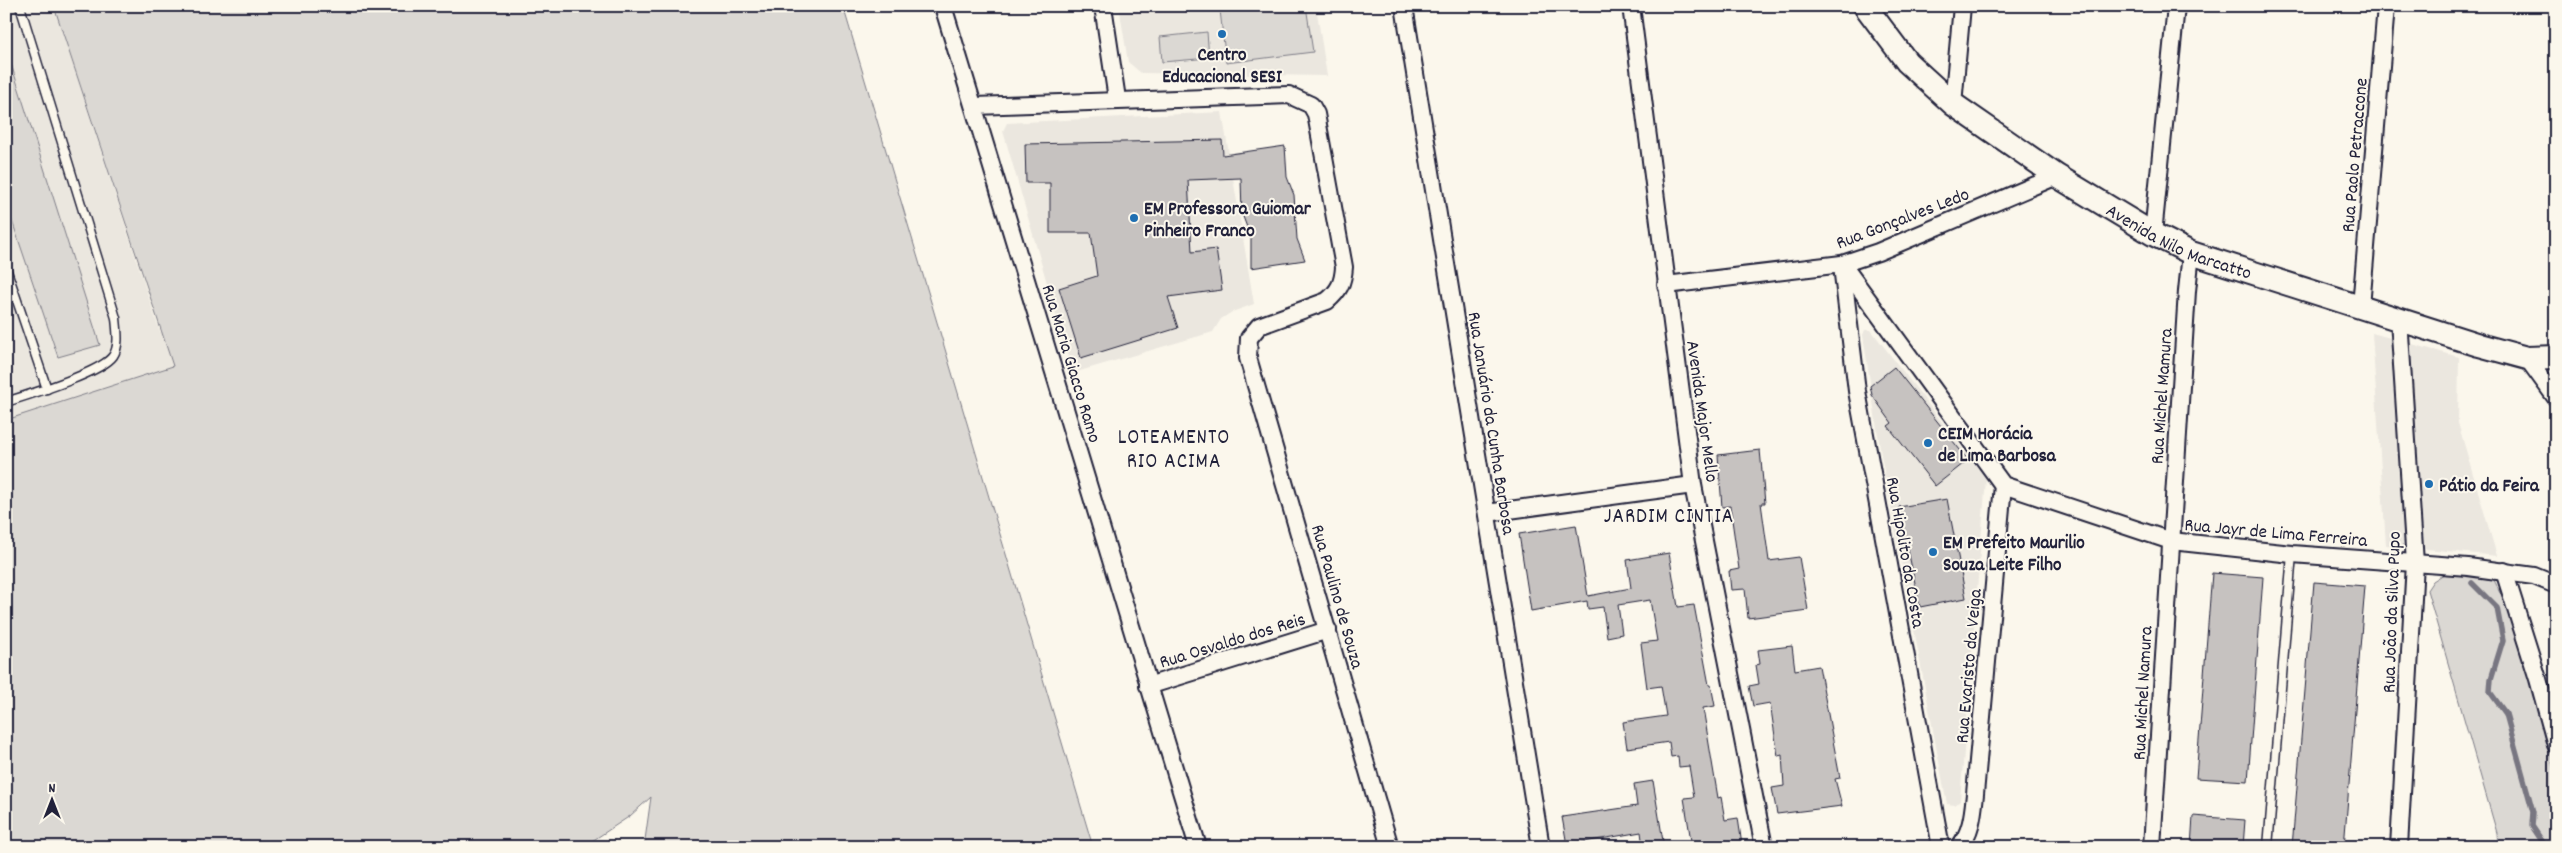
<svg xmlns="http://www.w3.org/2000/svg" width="2562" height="853" viewBox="0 0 2562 853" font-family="Dekko,sans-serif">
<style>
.built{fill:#ebe7df}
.green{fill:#dbd8d3;stroke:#7e7d87}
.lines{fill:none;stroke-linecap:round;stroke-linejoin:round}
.stream{stroke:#787681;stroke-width:5.5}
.building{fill:#c6c2c0;stroke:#22223b}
.lane-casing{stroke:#22223b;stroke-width:11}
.street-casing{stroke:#22223b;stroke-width:20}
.secondary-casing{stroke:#22223b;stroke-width:26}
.lane{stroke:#fbf7ec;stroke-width:8}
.street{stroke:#fbf7ec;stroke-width:16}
.secondary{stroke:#fbf7ec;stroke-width:22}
.poi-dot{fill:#1f6fb2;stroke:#fbf7ec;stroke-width:2}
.labels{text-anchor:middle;stroke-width:4;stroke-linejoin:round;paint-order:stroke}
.poi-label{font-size:19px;font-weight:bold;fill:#22223b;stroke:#fbf7ec;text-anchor:start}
.street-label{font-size:19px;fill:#22223b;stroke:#fbf7ec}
.quarter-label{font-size:21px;letter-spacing:1px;fill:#22223b;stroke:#fbf7ec}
</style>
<rect width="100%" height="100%" fill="#fbf7ec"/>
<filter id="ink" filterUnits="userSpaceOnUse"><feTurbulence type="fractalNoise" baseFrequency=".02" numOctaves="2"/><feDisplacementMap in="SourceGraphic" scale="10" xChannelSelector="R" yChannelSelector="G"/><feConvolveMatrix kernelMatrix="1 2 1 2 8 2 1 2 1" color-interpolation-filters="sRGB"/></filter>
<g filter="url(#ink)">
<!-- built -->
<g class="built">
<path d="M6 6H54L160 332 324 285 6 528Z"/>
<path d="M1119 6H1316L1327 76 1141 73 1128 62Z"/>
<path d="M1222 112 1254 304 1232 312 1221 319 1213 332 1073 373 1003 131 1007 123Z"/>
<path d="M1865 330H1871L1986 479 1960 801 1955 805 1947 804 1881 455 1863 335Z"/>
<path d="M2372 333 2459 357 2458 423 2497 556 2386 545Z"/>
</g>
<!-- green -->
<g class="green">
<path d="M54 6H843L1093 847H644L651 797 630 816 583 847H6V420L173 366Z"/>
<path d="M1245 6H1306L1313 52 1226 63 1220 10Z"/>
<path d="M1207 32 1209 58 1162 62 1160 37Z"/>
<path d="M6 48 100 345 58 357 6 203Z"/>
<path d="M2447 572 2494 580 2515 622 2535 687 2556 777V847H2498L2497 833 2427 590 2433 581Z"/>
</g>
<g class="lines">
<!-- stream -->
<path class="stream" d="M2472 583 2497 608 2503 640 2491 679 2490 692 2506 714 2533 812 2532 826 2546 847"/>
</g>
<!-- building -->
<g class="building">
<path d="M1222 140 1223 155 1285 146 1287 177 1294 195 1297 239 1305 260 1251 268V238L1242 214 1241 178 1188 180 1192 252 1216 249 1222 290 1168 297 1178 328 1081 358 1059 288 1097 276 1091 233H1050V183H1026L1025 144Z"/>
<path d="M1894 367 1968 460 1935 486 1888 426 1892 423 1872 395 1870 386Z"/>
<path d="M1760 450 1765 503H1761L1769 561 1799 557 1808 610 1748 618 1745 589 1731 590 1729 571 1739 569 1730 506 1722 507 1718 455Z"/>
<path d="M1947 499 1966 598 1920 607 1899 507Z"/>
<path d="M1576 525 1588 596 1631 588 1627 560 1669 553 1678 607 1694 605 1709 685H1711L1715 706 1703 708 1718 798 1721 797 1725 820 1738 818 1742 845 1692 847 1684 798 1694 797 1689 766 1679 767 1678 756 1671 757 1669 742 1627 748 1623 722 1666 716 1661 686 1647 688 1641 643 1657 641 1650 600 1618 605 1622 634 1607 637 1603 607 1588 609 1587 601 1531 611 1519 534Z"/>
<path d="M2212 573 2263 577 2248 781 2196 778Z"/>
<path d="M2314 582 2365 586 2344 847H2292Z"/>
<path d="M1792 646 1795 670 1819 666 1840 778 1835 779 1842 806 1777 814 1772 788 1784 786 1782 755 1778 756 1770 703 1753 706 1749 686 1759 684 1756 665 1760 664 1758 650Z"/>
<path d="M1653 781 1664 847H1643L1641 832 1567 845 1562 817 1637 806 1634 784Z"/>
<path d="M2193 816 2245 820 2243 847H2191Z"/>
</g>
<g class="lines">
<!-- lane casing -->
<g class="lane-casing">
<g id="lane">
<path d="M6 268 47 389"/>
<path d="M6 402C28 395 101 373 113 356 120 346 117 330 116 318L20 6"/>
<path d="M2268 847 2292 554"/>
</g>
</g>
<!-- street casing -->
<g class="street-casing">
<g id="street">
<path d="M943 6 1198 847"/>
<path d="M1103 6 1117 99"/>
<path d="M1404 6 1541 847"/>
<path d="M1631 6 1693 485 1764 847"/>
<path d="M1953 104 1962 6"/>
<path d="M975 106 1289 95 1311 105 1316 114 1344 267C1343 283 1339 291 1327 301L1259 326 1249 338 1248 358 1390 847"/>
<path d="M2153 234 2176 6"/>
<path d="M1842 264 2003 485 2171 541 2292 554 2468 567 2534 576 2556 585"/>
<path d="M1842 266 1857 391 1941 847"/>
<path d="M1666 285 1842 264 1878 252 2057 176"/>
<path d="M2361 307 2386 6"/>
<path d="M2399 319 2415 563 2399 847"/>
<path d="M2527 358 2556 398"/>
<path d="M1487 513 1693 485"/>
<path d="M2504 571 2538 679 2556 745"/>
<path d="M1148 686 1328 630"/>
<path d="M1959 847C1972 832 1973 812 1975 794L2003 485"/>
<path d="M2152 847 2187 291 2191 253"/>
</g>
</g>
<!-- secondary casing -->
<g class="secondary-casing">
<g id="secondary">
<path id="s1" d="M1865 6 1907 62 1953 104 2057 176 2153 234 2191 253 2479 345 2527 358 2556 357"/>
</g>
</g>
<!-- lane -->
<use href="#lane" class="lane"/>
<!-- street -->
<use href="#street" class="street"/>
<!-- secondary -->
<use href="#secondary" class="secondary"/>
</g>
</g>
<!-- markers -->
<g class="poi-dot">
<circle cx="1222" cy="34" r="5"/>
<circle cx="1134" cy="218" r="5"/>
<circle cx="1928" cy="443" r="5"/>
<circle cx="2429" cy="484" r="5"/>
<circle cx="1933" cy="552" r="5"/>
</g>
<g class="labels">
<!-- poi labels -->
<g class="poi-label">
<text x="1222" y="60" text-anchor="middle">Centro<tspan x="1222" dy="22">Educacional SESI</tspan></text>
<text x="1144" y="214">EM Professora Guiomar<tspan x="1144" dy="22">Pinheiro Franco</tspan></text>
<text x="1938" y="439">CEIM Horácia<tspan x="1938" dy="22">de Lima Barbosa</tspan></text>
<text x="2439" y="491">Pátio da Feira</text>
<text x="1943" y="548">EM Prefeito Maurilio<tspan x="1943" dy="22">Souza Leite Filho</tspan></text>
</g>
<!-- street labels -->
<g class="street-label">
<text transform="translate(2353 155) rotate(-85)" y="7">Rua Paolo Petraccone</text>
<text transform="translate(1902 217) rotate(-21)" y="7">Rua Gonçalves Ledo</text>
<text dy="7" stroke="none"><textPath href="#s1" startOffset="398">Avenida Nilo Marcatto</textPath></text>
<text transform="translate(1073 363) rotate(73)" y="7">Rua Maria Giacco Ramo</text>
<text transform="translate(2160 396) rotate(-86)" y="7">Rua Michel Mamura</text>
<text transform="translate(1704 411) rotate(82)" y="7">Avenida Major Mello</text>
<text transform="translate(1493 423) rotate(81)" y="7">Rua Januário da Cunha Barbosa</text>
<text transform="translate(2276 531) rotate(5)" y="7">Rua Jayr de Lima Ferreira</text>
<text transform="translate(1907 552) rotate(80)" y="7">Rua Hipolito da Costa</text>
<text transform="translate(1339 596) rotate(74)" y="7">Rua Paulino de Souza</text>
<text transform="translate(2390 612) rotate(-88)" y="7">Rua João da Silva Pupo</text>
<text transform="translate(1232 639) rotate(-17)" y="7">Rua Osvaldo dos Reis</text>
<text transform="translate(1967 666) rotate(-85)" y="7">Rua Evaristo da Veiga</text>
<text transform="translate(2141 693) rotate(-87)" y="7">Rua Michel Namura</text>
</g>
<!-- quarter labels -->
<g class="quarter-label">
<text x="1174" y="443">LOTEAMENTO<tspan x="1174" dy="24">RIO ACIMA</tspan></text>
<text x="1669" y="522">JARDIM CINTIA</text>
</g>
</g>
<!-- margin -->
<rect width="2562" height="853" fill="none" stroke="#fbf7ec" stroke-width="25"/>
<rect x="12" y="12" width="2537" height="828" fill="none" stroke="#22223b" stroke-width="2" filter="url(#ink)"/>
<!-- north arrow -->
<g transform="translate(52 800)" stroke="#fbf7ec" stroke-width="4" paint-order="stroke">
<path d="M0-4L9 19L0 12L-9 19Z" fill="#22223b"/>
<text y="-8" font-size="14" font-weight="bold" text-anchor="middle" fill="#22223b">N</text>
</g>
</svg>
